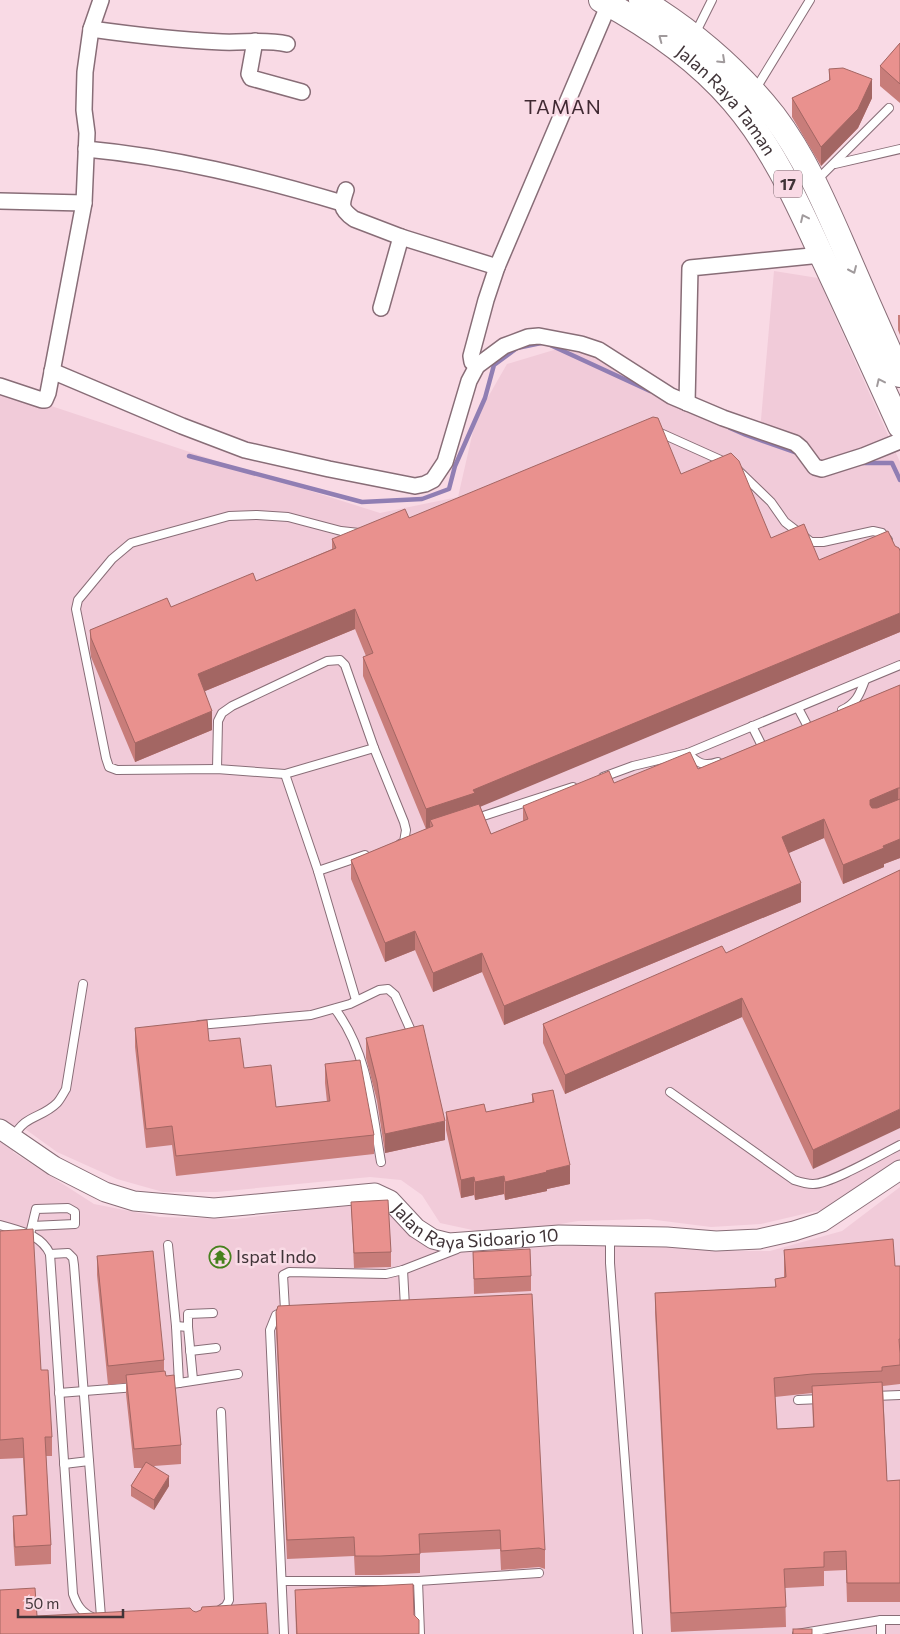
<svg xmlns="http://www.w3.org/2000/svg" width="900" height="1634" viewBox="0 0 900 1634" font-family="Commissioner,sans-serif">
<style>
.built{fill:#f1cbd9}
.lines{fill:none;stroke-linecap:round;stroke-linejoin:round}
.stream{stroke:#907eb3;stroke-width:4.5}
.service-casing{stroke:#886d77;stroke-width:10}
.minor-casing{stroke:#886d77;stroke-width:18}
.tertiary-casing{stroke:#886d77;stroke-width:21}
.trunk-casing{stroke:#886d77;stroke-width:26}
.service{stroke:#fff;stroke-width:8}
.minor{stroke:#fff;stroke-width:15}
.tertiary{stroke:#fff;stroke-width:19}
.trunk{stroke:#fff;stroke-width:24}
.wall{fill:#c87d7a;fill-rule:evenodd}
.shaded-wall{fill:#a36663}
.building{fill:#e9918e;stroke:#a36663}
.oneway{stroke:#a09a9c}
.labels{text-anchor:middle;stroke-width:5;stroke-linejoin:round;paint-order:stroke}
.shield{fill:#f9dae5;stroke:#78666c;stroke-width:1}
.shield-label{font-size:16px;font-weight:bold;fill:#403438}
.street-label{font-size:18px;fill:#403438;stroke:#f9dae5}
.poi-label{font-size:18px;fill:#403438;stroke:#f9dae5;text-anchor:start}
.quarter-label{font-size:20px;letter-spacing:1px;fill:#402932;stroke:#f9dae5}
</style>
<rect width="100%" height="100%" fill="#f9dae5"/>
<!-- built -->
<path class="built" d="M774 271 818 278 900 462V1162L825 1209 761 1224 711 1227 648 1219 578 1221 519 1231H477L440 1223 422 1195 401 1180 370 1177 217 1192H163L117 1179 57 1152 21 1126 13 1152 94 1204 160 1217 236 1219 379 1201 421 1242 439 1251 637 1243 715 1251H770L842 1231 900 1187V1634H0V389L226 464 380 513 458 497 476 418 507 364 574 344 760 431Z"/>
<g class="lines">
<!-- stream -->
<g class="stream">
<path d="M548 344 650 391"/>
<path d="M730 428 746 435 797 453"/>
<path d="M189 456 362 502 422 499 449 489 455 466 485 398 494 365 517 348 541 343"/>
<path d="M863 463H892L900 480"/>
</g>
<!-- service casing -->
<g class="service-casing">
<g id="service">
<path d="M695 34 712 0"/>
<path d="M755 90 810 0"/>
<path d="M835 164 900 149"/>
<path d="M816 181 889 108"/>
<path d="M656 431 725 462"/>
<path d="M739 471 771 502 785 522 811 542H823L873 531 882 533 888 540"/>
<path d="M359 533 341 531 288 517 257 515 229 516 131 543 112 559 78 600 76 609 106 758 109 767 117 770 217 769 285 774 374 748"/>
<path d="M798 708 807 725"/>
<path d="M842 710C856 704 860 694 865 680"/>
<path d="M752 726 761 744"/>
<path d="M688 753C697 763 704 767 718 762"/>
<path d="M217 769 218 721 222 713 232 706 327 661 340 660 345 665 374 748 404 822 406 830 404 842 400 844"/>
<path d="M285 774 318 871 356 1000"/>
<path d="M603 777 633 766 688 753 900 665"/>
<path d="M474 819 573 787"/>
<path d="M318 871 365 855"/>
<path d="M335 1009C368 1052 372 1110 381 1162"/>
<path d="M199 1025 311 1015 350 1004 379 990 388 989 395 995 412 1033"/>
<path d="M670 1092 794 1180C800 1182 807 1184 813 1184 831 1184 882 1154 900 1145"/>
<path d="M13 1138C25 1114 41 1119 57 1103 60 1100 63 1094 66 1089L83 984"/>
<path d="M0 1225C19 1231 41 1234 50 1254L73 1594C77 1605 81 1612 92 1617"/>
<path d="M30 1234 36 1209 68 1208 75 1212V1224L32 1226"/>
<path d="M610 1237V1263L638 1634"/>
<path d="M50 1254 68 1253 73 1258 74 1265 101 1617"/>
<path d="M403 1270 405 1307"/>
<path d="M176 1326 188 1327 193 1380"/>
<path d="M188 1327V1314L213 1313"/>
<path d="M190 1351 216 1348"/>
<path d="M179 1383 238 1374"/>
<path d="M165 1385 179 1383 176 1326 168 1245"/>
<path d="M59 1393 136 1387"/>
<path d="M875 1396 900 1395"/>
<path d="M798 1400 821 1399"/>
<path d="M64 1464 89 1461"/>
<path d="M282 1581H418"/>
<path d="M220 1610 226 1606 229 1600 221 1412"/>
<path d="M881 1620V1634"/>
<path d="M284 1634 270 1330 276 1315 285 1310 283 1275 289 1272 386 1274 403 1270 457 1249"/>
<path d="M420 1634 418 1581 539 1573"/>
<path d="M797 1634 881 1620H900"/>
</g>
</g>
<!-- minor casing -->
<g class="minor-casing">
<g id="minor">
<path d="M91 29C134 35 178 40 222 42 244 43 265 39 287 44"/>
<path d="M255 41 249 74 251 78 302 92"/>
<path d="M86 149C173 157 258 178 342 203"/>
<path d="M346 190C341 205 340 209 354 219L401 237 497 267"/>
<path d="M0 201 84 203"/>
<path d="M381 308 401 237"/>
<path d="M477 366 472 362 471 356 486 300 497 267 609 4"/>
<path d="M52 371 182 426 245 450 329 469 415 486 425 484 433 480 445 462 469 381 477 366 504 346 528 337 539 336 581 344 599 350 671 396 723 418 795 443 801 448 815 467 822 469 863 456 900 441"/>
<path d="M0 386 42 400H45L48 393 84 203 87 133 84 110 85 72 91 29 101 0"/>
<path d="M687 403 690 268 821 255"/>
</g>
</g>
<!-- tertiary casing -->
<g class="tertiary-casing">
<g id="tertiary">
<path id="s1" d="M0 1129 54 1166 105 1192 134 1201 214 1208 375 1193 390 1200 416 1228 433 1239 449 1243 559 1235 667 1237 716 1241 759 1239 794 1231 822 1222 900 1170"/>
</g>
</g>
<!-- trunk casing -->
<g class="trunk-casing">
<g id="trunk">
<path id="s2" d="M601 0C649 26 697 59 733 101 772 146 796 200 821 254 848 311 874 369 900 426"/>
<path d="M641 0C692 31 737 69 774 116 805 157 825 204 845 250 863 292 881 333 900 375"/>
</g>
</g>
<!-- service -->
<use href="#service" class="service"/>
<!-- minor -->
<use href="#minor" class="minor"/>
<!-- tertiary -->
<use href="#tertiary" class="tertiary"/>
<!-- trunk -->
<use href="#trunk" class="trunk"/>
</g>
<!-- wall -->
<g class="wall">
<path d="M900 43V103L880 86V66Z"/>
<path d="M829 69 872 98 858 128 821 166 792 117V98L829 81Z"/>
<path d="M898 315H900V335L898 330Z"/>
<path d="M681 474 771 538 819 560 895 546 900 551V632L480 806 491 834 523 821V806L614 783 698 769 900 685V858L884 864V867L843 884 824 838 788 853 801 902 504 1025 482 972 433 992 415 950 385 962 351 879V860L426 829 363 676V657L366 656 355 629 205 691 212 730 135 762 91 657 90 649V630L171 607 256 581 332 549V539L409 518Z"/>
<path d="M900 870 813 1169 742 1017 565 1094 543 1043V1024L726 953Z"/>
<path d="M135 1028 209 1041 244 1068 276 1107 327 1102 325 1083V1064L374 1135V1154L176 1176 172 1145 146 1148 135 1047Z"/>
<path d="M366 1038 445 1140 385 1153 377 1101 366 1058Z"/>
<path d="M532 1094 570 1184 547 1189V1191L505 1200 504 1194 475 1200 474 1195 461 1198 446 1130V1112H486L532 1102Z"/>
<path d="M351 1202 391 1252V1267L354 1268Z"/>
<path d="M0 1231 41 1370 52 1437V1456H46L51 1545V1564L15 1566 13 1536V1516L26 1515 23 1458 0 1459Z"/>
<path d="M784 1250 895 1266H900V1384L883 1386 887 1481 900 1480V1602H847L846 1570 824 1571V1586L785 1588 786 1627 671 1632 655 1312V1293L775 1287V1279L784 1278ZM812 1393 813 1427 777 1429 775 1397Z"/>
<path d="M473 1252 531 1276V1291L474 1294Z"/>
<path d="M97 1256 164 1360V1371L181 1445V1464L154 1466 169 1486 154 1510 131 1496V1486L142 1468H134L126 1394V1383L108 1385 97 1275Z"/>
<path d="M276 1312 545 1550V1569L539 1567 501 1570 500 1549 420 1553V1573L380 1575H355L354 1556 287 1559 276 1331Z"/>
<path d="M295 1590 414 1615 419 1634H296Z"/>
</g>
<!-- shaded-wall -->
<g class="shaded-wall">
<path d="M872 79V98L858 128 821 166V147Z"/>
<path d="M355 609V629L198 694V674Z"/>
<path d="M900 613V632L475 809 430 820V827L426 829V809Z"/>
<path d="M212 711V730L135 762V743Z"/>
<path d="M898 788V807L870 819V800Z"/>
<path d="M824 819V838L782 856V837Z"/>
<path d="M900 839V858L884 864V867L843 884V865L883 846Z"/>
<path d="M801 883V902L504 1025V1006Z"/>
<path d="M415 931V950L385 962V943Z"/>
<path d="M482 953V972L433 992V973Z"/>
<path d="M742 998V1017L565 1094V1075Z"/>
<path d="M900 1109V1128L813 1169V1150Z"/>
<path d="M445 1121V1140L385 1153V1134Z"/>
<path d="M570 1165V1184L547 1189V1191L505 1200V1182L546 1171Z"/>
<path d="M504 1176V1194L475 1200V1182Z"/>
<path d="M474 1177V1195L461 1198V1180Z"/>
<path d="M169 1476V1486L154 1510V1500Z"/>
</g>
<!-- building -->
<g class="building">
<path d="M900 43V84L880 66Z"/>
<path d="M843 68 872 79 858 109 821 147 792 98 830 80 829 69Z"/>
<path d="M653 417 658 418 681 474 731 453 739 461 771 538 804 524 819 560 888 531 895 546 899 548 900 551V613L473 790 475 793 426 809 363 657 373 653 355 609 198 674 212 711 135 743 91 638 90 630 167 598 171 607 253 573 256 581 336 548 332 539 405 509 409 518Z"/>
<path d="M900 685V788H898L870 800V805L872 808H877L900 799V839L883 846 884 848 843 865 824 819 782 837 801 883 504 1006 482 953 433 973 415 931 385 943 351 860 433 826 430 820 479 804 491 834 528 819 523 806 609 771 614 783 690 752 698 769Z"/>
<path d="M900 870V1109L813 1150 742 998 565 1075 543 1024 722 946 726 953Z"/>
<path d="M207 1020 209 1041 240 1038 244 1068 271 1065 276 1107 330 1101 325 1064 360 1060 374 1135 176 1156 172 1126 146 1129 135 1028Z"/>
<path d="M423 1025 445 1121 385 1134 377 1082 366 1038Z"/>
<path d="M553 1090 570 1165 546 1171 547 1172 505 1182 504 1176 475 1182 474 1177 461 1180 446 1112 484 1104 486 1112 534 1102 532 1094Z"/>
<path d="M388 1200 391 1252 354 1253 351 1202Z"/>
<path d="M33 1229 41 1370H48L52 1437H45L51 1545 15 1547 13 1516 27 1515 23 1438 0 1440V1231Z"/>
<path d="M893 1239 895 1266H900V1339H899L900 1353V1365L882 1367V1371L812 1374 774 1378 777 1429 814 1427 812 1386 882 1382 887 1481 900 1480V1583H847L846 1551 824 1552V1567L784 1569 786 1607 671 1613 655 1293 776 1287 775 1279 786 1277 784 1250Z"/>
<path d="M530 1249 531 1276 474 1279 473 1252Z"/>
<path d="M153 1251 164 1360 108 1366 97 1256Z"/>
<path d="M532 1294 545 1550 539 1548 501 1551 500 1530 419 1534 420 1554 380 1556H355L354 1537 287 1540 276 1312 278 1306Z"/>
<path d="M165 1371 166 1376 174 1375 181 1445 134 1449 126 1375Z"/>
<path d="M146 1462 169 1476 154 1500 131 1486Z"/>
<path d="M413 1584 414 1615 419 1620V1634H297L295 1590Z"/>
<path d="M35 1588 37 1616 190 1608 193 1611 196 1612 201 1610 202 1607 266 1603 268 1634H0V1590Z"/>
<rect x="793" y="1629" width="19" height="5"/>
</g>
<!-- one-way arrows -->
<defs><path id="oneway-chevron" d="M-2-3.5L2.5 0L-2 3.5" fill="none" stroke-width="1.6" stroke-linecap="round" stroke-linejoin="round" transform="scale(1.25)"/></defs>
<g class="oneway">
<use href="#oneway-chevron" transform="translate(662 38) rotate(-143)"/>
<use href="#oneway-chevron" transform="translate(722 60) rotate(43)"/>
<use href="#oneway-chevron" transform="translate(804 218) rotate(-115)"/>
<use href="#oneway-chevron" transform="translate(853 270) rotate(66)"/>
<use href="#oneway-chevron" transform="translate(880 382) rotate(-115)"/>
</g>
<!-- icons -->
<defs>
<g id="temple-ring" transform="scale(1.125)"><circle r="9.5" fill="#f9dae5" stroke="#46811d" stroke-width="1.5"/><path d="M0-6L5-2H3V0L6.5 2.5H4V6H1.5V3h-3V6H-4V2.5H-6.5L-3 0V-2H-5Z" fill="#46811d"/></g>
</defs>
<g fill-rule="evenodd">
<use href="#temple-ring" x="220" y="1257"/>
</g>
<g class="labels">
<!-- shield labels -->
<rect class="shield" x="774" y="170.5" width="28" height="27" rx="4"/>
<g class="shield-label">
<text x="788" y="190">17</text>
</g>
<!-- street labels -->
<g class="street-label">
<text dy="6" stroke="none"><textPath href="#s2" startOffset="162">Jalan Raya Taman</textPath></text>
<text dy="6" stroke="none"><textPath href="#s1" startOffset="508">Jalan Raya Sidoarjo 10</textPath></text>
</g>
<!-- poi labels -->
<g class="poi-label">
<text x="236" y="1263">Ispat Indo</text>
</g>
<!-- quarter labels -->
<g class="quarter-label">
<text x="563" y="114">TAMAN</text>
</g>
</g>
<!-- scale -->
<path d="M18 1609v8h105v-8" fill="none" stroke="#403438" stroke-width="2.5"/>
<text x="25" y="1609" font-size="15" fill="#403438" stroke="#f9dae5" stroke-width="4" paint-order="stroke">50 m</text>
</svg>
